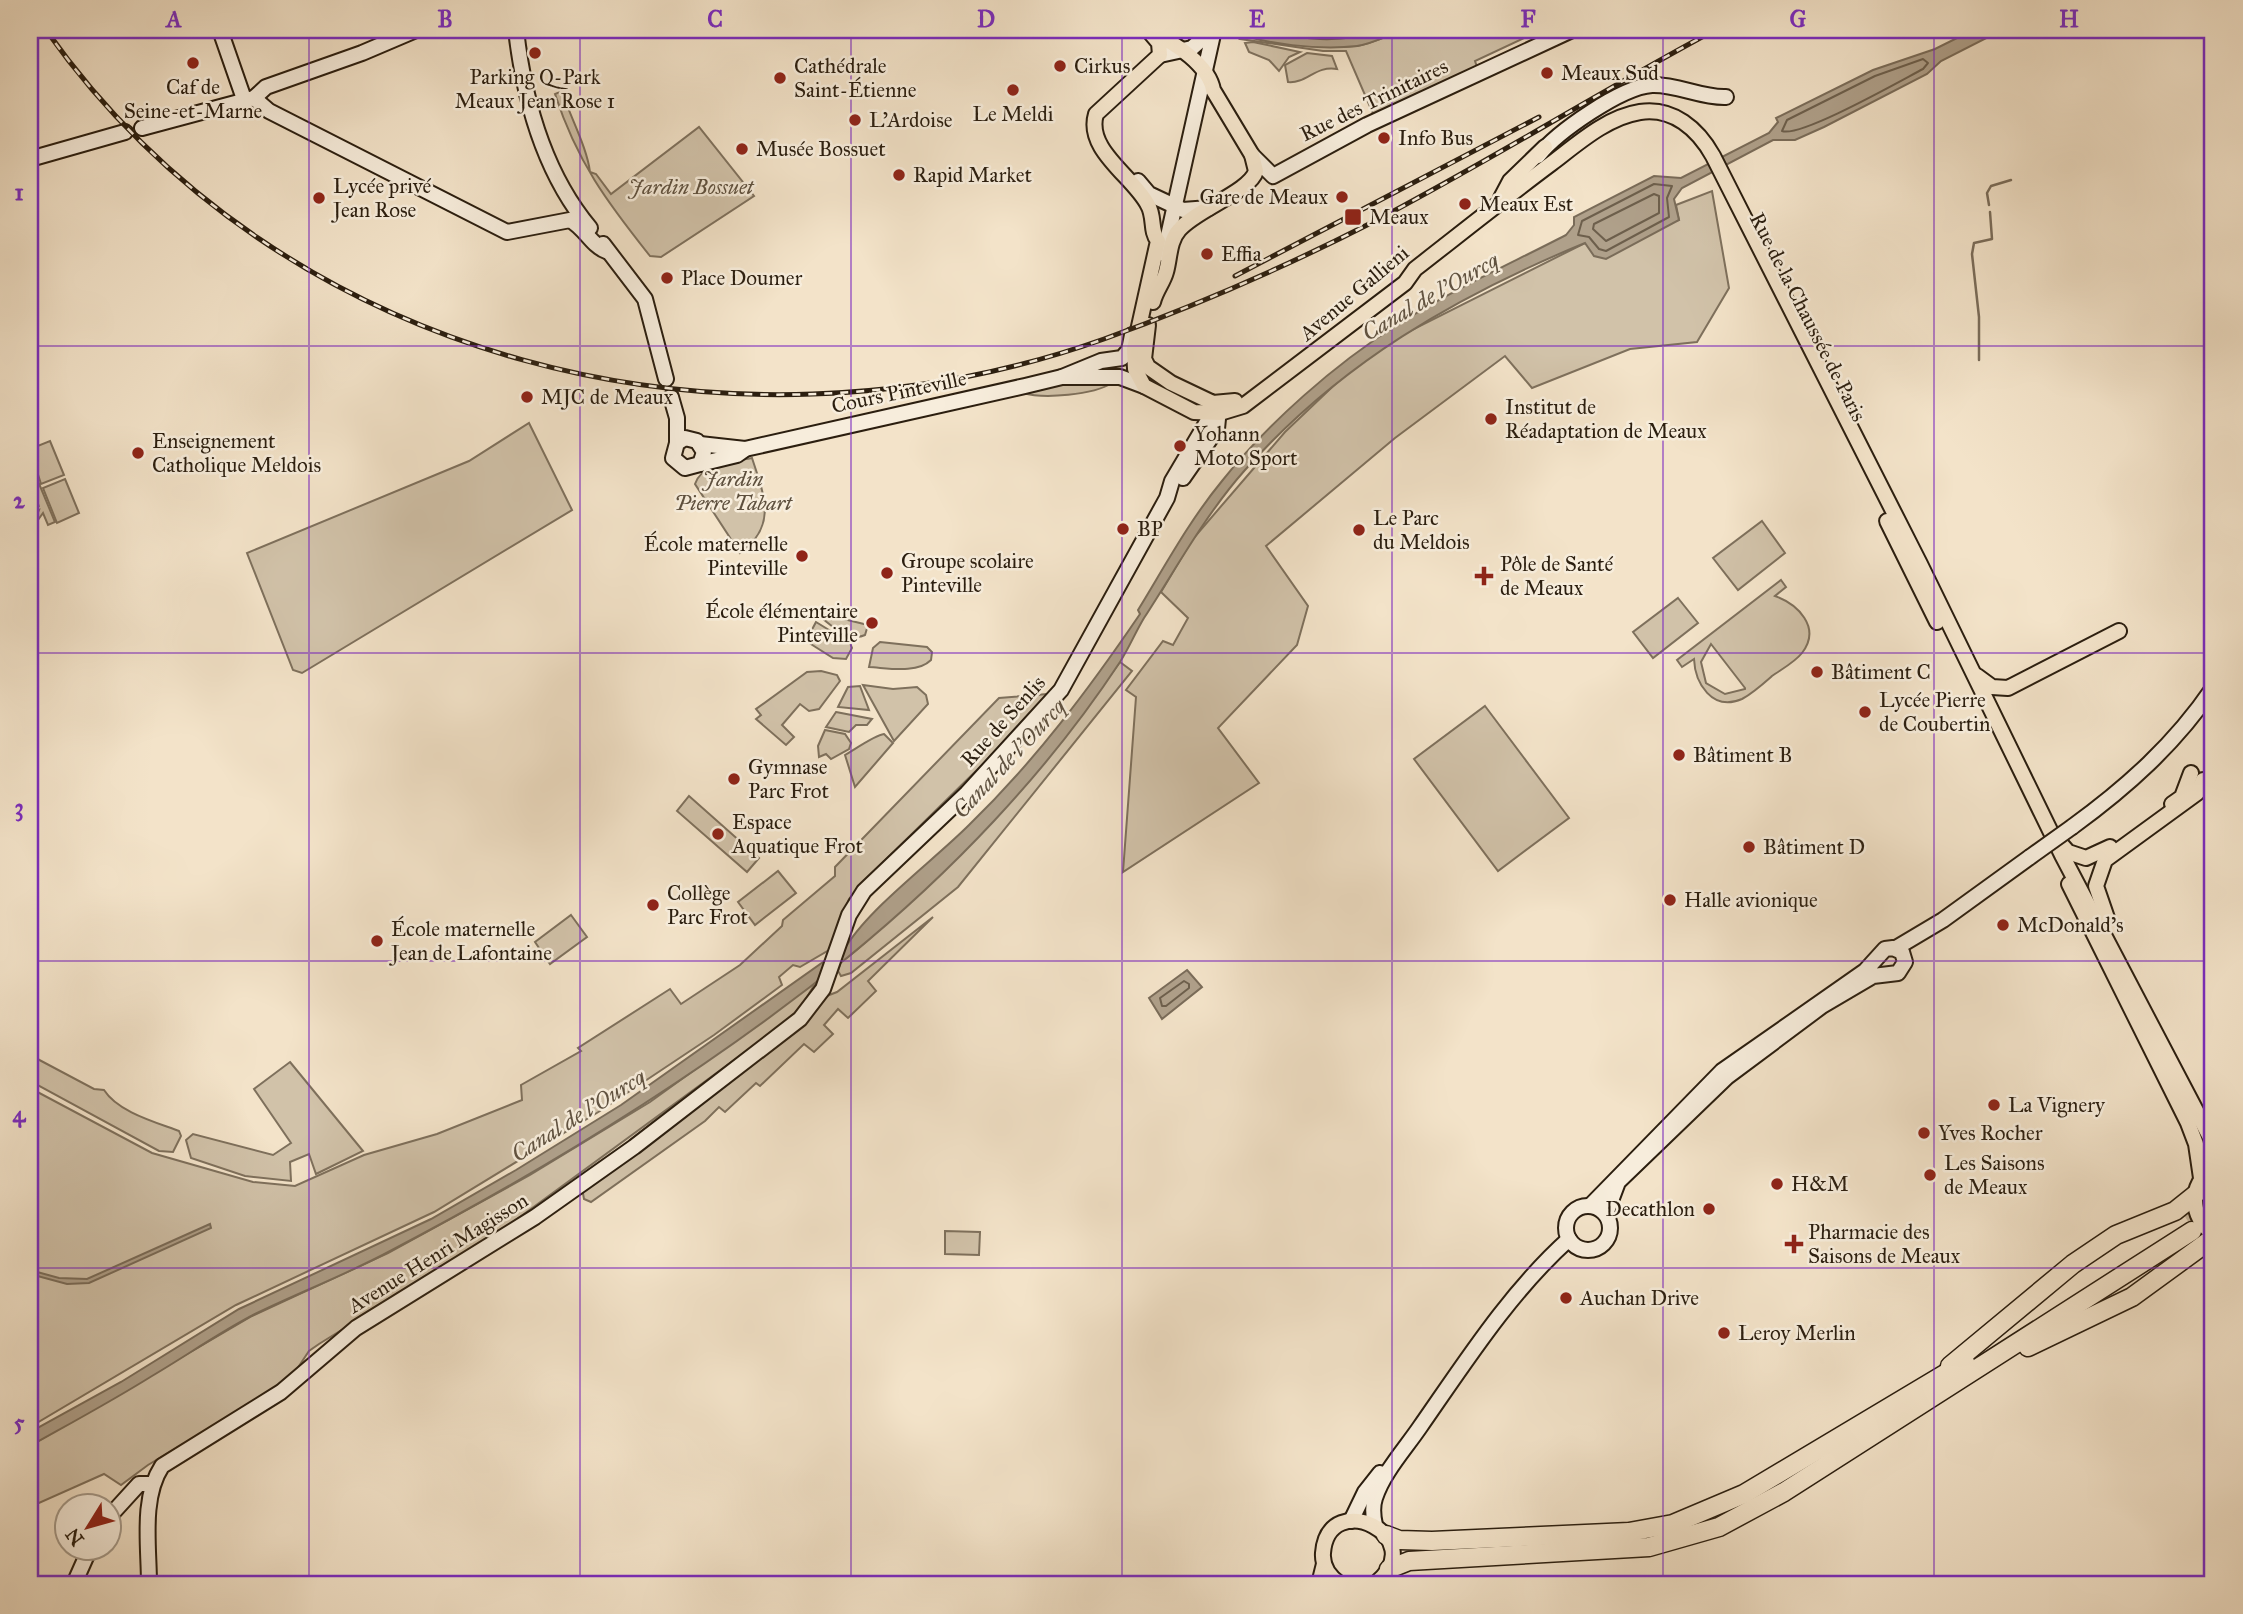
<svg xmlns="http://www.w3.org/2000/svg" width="2243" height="1614" viewBox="0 0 2243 1614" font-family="'IM FELL Great Primer',serif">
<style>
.green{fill:#d1c2a9;stroke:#7e705c;stroke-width:2;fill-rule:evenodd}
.water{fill:#afa08a;stroke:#7a6c59;stroke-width:2}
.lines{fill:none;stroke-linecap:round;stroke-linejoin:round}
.shore{stroke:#6d5f4c;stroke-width:2}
.stream{stroke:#7a6c59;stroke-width:2.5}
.highway-tunnel{stroke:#cbbca4;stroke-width:18;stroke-dasharray:18 9;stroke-linecap:butt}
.secondary-casing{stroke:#2b1e0f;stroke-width:18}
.primary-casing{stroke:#2b1e0f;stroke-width:18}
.highway-casing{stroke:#2b1e0f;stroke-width:21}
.secondary{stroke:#f7eddc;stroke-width:14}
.primary{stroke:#f3e3c9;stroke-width:14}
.highway{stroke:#f3e3c9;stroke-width:18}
.rail-casing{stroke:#2b1e0f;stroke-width:5}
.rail{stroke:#f7eddc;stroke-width:2.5;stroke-dasharray:8;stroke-linecap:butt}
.secondary-bridge-casing{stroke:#2b1e0f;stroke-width:18;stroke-linecap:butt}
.secondary-bridge{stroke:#f7eddc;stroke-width:14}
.grid{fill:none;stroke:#7b2cbf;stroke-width:2;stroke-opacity:0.55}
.poi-dot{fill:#8f2418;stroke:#f7eddc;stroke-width:2.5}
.labels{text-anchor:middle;stroke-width:5;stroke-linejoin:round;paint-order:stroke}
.poi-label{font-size:21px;fill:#2b1e0f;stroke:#f7eddc;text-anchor:start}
.street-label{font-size:21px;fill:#2b1e0f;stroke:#f7eddc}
.park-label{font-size:21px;font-style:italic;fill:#5d4f3d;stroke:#f7eddc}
.water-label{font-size:23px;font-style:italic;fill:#605240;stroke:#f7eddc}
.neatline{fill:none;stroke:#7b2cbf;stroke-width:2.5}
.grid-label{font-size:23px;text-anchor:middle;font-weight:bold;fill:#7b2cbf}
</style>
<rect width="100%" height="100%" fill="#f3e3c9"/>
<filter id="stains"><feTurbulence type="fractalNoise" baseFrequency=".00286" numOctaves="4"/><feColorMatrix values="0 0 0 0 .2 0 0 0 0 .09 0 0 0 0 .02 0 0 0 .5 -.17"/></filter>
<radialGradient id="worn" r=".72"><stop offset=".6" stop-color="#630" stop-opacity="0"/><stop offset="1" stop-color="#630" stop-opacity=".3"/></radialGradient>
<!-- green -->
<g class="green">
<path d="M1403 30H1541L1475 61 1477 67 1374 116 1346 51H1323L1240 39 1244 34C1282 42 1319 50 1357 46 1372 44 1389 35 1403 30Z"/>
<path d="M1253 42 1300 52 1289 57 1279 71 1269 60 1249 52 1245 43Z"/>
<path d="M1307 53 1332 56 1337 69C1316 65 1306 84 1288 82L1285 65Z"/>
<path d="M562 91C570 117 587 147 590 172L596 174 611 194 699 127 754 196 661 257 650 256C607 202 577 162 555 94Z"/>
<path d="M1712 191 1729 288 1697 342 1630 349 1532 388 1505 356 1395 438 1266 546 1308 606 1297 645 1218 728 1259 783 1123 872 1136 697 1126 690 1163 641 1173 645 1188 618 1161 592 1192 540 1285 432 1370 351 1585 243 1679 220 1676 205Z"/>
<path d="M1112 383C1093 395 1044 399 1023 393L1059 384Z"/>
<path d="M529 423 572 510 302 673 293 670 247 553 469 461Z"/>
<path d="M50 441 64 475 41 484 30 449Z"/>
<path d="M752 458C764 495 778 526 740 553L695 484C701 464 731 462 752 458Z"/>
<path d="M35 474 55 522 48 525 43 513 30 531 39 510 30 513V489L39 507 30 477Z"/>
<path d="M65 479 79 513 57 523 43 488Z"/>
<path d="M1762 521 1785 553 1738 590 1713 558Z"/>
<path d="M1781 580 1786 587 1775 596C1797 604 1822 627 1802 653 1795 662 1782 669 1772 676 1763 684 1753 693 1742 699 1712 712 1695 683 1694 659L1682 667 1677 660ZM1711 644 1745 688V689L1725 694 1706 683 1701 662Z"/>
<path d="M1678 598 1698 623 1653 658 1633 632Z"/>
<path d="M815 612 868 625 865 635C848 643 828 623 815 612Z"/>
<path d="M816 622 850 643 852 648 846 659 833 658 806 641Z"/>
<path d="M880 642 927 647 932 652 931 660C917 674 888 668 869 667L873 648Z"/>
<path d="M1120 662 1132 671 958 887 851 973 841 976 838 971 841 962C863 947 882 926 901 909 984 835 1055 752 1120 662Z"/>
<path d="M821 671 837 675 840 681 819 709 809 711 800 704 782 725 794 737 786 745 756 719 761 715 756 709 807 672Z"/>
<path d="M863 685 893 689 917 687 926 695 928 704 894 741Z"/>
<path d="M860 686 869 710 838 707 848 687Z"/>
<path d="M1048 694 986 761 865 880 849 899 829 950 800 967 793 965 779 977 782 985 714 1035 600 1111 434 1212 236 1305 30 1427V1088L152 1153 253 1182 295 1186 364 1155 437 1134 522 1100 521 1085 581 1051 578 1048 670 989 681 1004 740 965 782 926 783 920 835 876V867L999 698Z"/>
<path d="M1485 706 1569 818 1498 871 1414 759Z"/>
<path d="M836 712 872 719 867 725H856L849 732 826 727Z"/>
<path d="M825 730 845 734 851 743 849 749 831 759 826 754 819 757 818 746Z"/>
<path d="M884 734 893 743 855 787 845 755C854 750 875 735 884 734Z"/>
<path d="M689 796 759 858 747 872 677 811Z"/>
<path d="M778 871 796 893 755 925 738 902Z"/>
<path d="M571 915 587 937 550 964 535 942Z"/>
<path d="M933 917 868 981 876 991 848 1018 838 1009 824 1025 833 1034 814 1052 804 1044 760 1086 756 1083 725 1112 719 1107 705 1121 591 1202 584 1199 582 1188 824 997 837 992Z"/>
<path d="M820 975 797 1014 498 1233 319 1344 309 1351 289 1381 148 1465 121 1485 104 1474 30 1507V1446L252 1316 388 1253 530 1175 650 1102 786 1004Z"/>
<path d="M30 1055 94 1089 104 1090C118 1112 155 1122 179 1131L181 1136 173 1152 159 1151 30 1081Z"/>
<path d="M290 1062 363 1151 316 1174 309 1154 290 1162 291 1181 245 1176 191 1158 186 1140 193 1134 273 1155 291 1143 254 1089Z"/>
<path d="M945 1231 980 1232 979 1255 945 1254Z"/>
</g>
<!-- water -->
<g class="water">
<path d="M1229 30H1403C1389 35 1372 44 1357 46 1321 50 1263 45 1229 30Z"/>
<path d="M1973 30H2002L1941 61 1927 74 1824 127 1795 140H1773L1682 188 1674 199 1679 220 1606 259 1594 256 1585 243C1456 296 1339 364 1245 470 1205 515 1176 569 1144 618 1135 633 1129 648 1120 662 1047 773 950 874 848 957 707 1071 552 1166 392 1250 348 1274 300 1292 255 1314 220 1332 186 1356 152 1376 112 1401 71 1423 30 1446V1432L121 1382 239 1309 431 1219 516 1170 621 1105 847 945C872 906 934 860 969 825 1035 761 1089 689 1140 614L1138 610C1165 566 1189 521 1222 481 1268 423 1335 364 1397 325 1450 291 1510 264 1566 235L1574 225V217L1654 176 1681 178 1769 133 1778 122 1776 118 1873 70 1935 49Z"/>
<path d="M1187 970 1202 987 1162 1019 1149 998Z"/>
<path d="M210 1224 211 1228 89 1283 67 1284 30 1274V1270L59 1278 87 1279Z"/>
</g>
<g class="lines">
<!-- shore -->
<g class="shore">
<path d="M1257 30C1301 39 1339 45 1382 30"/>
<path d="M1923 59 1928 63 1923 69C1900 81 1800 138 1782 131L1787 120 1875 76Z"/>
<path d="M1654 184 1672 186 1667 198 1669 217 1606 251 1599 249 1589 237 1578 235 1582 221Z"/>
<path d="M1654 194 1659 196V213L1606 241 1593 229 1594 224Z"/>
<path d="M1184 981 1189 984V988L1166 1006H1162L1160 998Z"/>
</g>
<!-- stream -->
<g class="stream">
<path d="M1989 205 1987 193 1991 186 2011 180"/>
<path d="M1979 360V317L1972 254 1974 243 1992 239 1990 212"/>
</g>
<!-- highway-tunnel -->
<path class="highway-tunnel" d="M2189 1223 2213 1208"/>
<!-- secondary casing -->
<g class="secondary-casing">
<g id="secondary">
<path d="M220 30 244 99"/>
<path d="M516 30C524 100 544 173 590 228"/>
<path d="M1160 55 1192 48 1202 39"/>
<path d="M254 98 269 111 507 232 570 220C585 228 591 245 606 251"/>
<path d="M142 128 254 98 266 87 362 53 416 30"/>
<path d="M1252 155 1273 176 1367 125 1572 30"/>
<path d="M1538 156C1557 132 1621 87 1652 85 1677 84 1701 98 1726 97"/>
<path d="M30 159 125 132"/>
<path d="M1138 181 1149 194 1183 210 1209 208"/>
<path d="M603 244 645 299 666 379"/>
<path d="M1164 254 1214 30"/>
<path d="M1062 377H1120L1144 386"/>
<path d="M671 397 677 418V443L673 458 685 468 700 464 704 452 697 441 685 438 677 443"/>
<path d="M700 444 745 449 1025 386 1062 377 1101 361 1122 358 1129 350 1132 335"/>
<path d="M700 464 737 455 744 450"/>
<path d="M1183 478 1217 429 1219 408"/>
<path d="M2072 827C2127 787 2175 744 2213 688"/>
<path d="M1896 948 1943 920 2030 857"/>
<path d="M1591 1205 1722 1071 1865 971 1885 949 1893 948 1902 952 1905 962 1898 973 1873 976 1822 1006 1727 1077 1618 1182 1606 1214"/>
<circle cx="1588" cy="1228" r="22"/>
<path d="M108 1518 139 1484H152"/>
<path d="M1351 1521 1365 1492 1380 1473"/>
<path d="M1375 1525C1373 1516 1372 1507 1375 1498 1383 1473 1405 1449 1420 1427 1466 1361 1510 1292 1569 1239"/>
<path d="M74 1584 90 1548"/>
<path d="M149 1584C149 1546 141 1498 162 1466L281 1392 356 1328 535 1217 634 1147 800 1019 823 989 849 915 864 891 967 793 1061 690 1167 498 1172 481 1217 405"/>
</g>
</g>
<!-- primary casing -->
<g class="primary-casing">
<g id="primary">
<path d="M1148 30 1159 43 1160 55 1096 114C1085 150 1134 177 1148 205 1155 217 1150 231 1158 241L1134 349 1135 369 1144 386 1194 412 1220 413 1243 406 1405 283 1415 269C1460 234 1505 198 1552 163 1577 144 1607 117 1640 112 1673 107 1698 129 1713 156L1920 564 2062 855 2213 1143"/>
<path d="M1501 198 1510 181 1545 147"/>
<path d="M1153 302C1156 290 1163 283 1166 272 1170 258 1169 241 1179 230 1195 210 1250 192 1256 171L1252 155 1213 90C1209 66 1175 42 1153 34"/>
<path d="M1148 325 1144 359 1148 367 1171 383 1213 403 1235 401"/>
<path d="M1887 521 1937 622"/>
<path d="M1977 676 1992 687 2008 688 2119 631"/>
<path d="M2172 804 2182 797 2191 773"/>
<path d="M2061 844 2068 852 2086 858 2110 847"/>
<path d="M2069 884 2188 1123 2196 1144 2201 1178"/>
<path d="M2107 918 2096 886 2105 860 2197 793 2203 780"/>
<path d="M2213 1168C2188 1185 2190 1216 2213 1234"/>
<path d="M1319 1584 1324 1564"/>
<path d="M1340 1584C1330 1577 1322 1566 1323 1553 1328 1486 1434 1537 1375 1584"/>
</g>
</g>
<!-- highway casing -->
<g class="highway-casing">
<g id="highway">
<path d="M2028 1347 2132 1297 2213 1238"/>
<path d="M1950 1366 2073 1264 2116 1235 2175 1211 2195 1195"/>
<path d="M1386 1535 1399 1540 1432 1541 1629 1532 1673 1524 1744 1494 1965 1362"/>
<path d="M1389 1569 1409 1561 1649 1547 1719 1527 1784 1492 2192 1231"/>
</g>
</g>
<!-- secondary -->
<use href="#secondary" class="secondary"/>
<!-- primary -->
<use href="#primary" class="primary"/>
<!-- highway -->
<use href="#highway" class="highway"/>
<!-- rail casing -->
<g class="rail-casing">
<g id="rail">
<path d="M46 30C281 363 727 473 1104 339 1195 306 1285 267 1371 223 1488 162 1599 92 1715 30"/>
<path d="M1235 276 1539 117"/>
</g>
</g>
<!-- rail -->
<use href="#rail" class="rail"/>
<!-- secondary-bridge casing -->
<g class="secondary-bridge-casing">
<path id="secondary-bridge" d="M2030 857 2072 827"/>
</g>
<!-- secondary-bridge -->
<use href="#secondary-bridge" class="secondary-bridge"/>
</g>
<!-- grid -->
<path class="grid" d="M309 30V1584M580 30V1584M851 30V1584M1122 30V1584M1392 30V1584M1663 30V1584M1934 30V1584M30 346H2213M30 653H2213M30 961H2213M30 1268H2213"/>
<!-- markers -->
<g class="poi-dot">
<circle cx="535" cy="53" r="7"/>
<circle cx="193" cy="63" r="7"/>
<circle cx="1060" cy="66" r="7"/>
<circle cx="1547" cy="73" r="7"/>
<circle cx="780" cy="78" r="7"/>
<circle cx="1013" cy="90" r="7"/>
<circle cx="855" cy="120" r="7"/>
<circle cx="1384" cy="138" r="7"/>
<circle cx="742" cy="149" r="7"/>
<circle cx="899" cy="175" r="7"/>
<circle cx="1342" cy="197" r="7"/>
<circle cx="319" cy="198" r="7"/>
<circle cx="1465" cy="204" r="7"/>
<rect x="1344" y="208" width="18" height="18" rx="3.5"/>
<circle cx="1207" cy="254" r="7"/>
<circle cx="667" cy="278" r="7"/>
<circle cx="527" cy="397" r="7"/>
<circle cx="1491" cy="419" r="7"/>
<circle cx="1180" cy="446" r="7"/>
<circle cx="138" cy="453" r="7"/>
<circle cx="1123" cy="529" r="7"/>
<circle cx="1359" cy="530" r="7"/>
<circle cx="802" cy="556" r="7"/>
<circle cx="887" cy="573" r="7"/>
<path d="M1480.5 565.5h7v7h7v7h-7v7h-7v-7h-7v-7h7z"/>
<circle cx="872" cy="623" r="7"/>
<circle cx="1817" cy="672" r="7"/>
<circle cx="1865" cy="712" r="7"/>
<circle cx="1679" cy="755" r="7"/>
<circle cx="734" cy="779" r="7"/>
<circle cx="718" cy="834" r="7"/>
<circle cx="1749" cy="847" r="7"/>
<circle cx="1670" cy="900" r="7"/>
<circle cx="653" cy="905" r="7"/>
<circle cx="2003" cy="925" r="7"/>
<circle cx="377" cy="941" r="7"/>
<circle cx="1994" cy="1105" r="7"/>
<circle cx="1924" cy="1133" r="7"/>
<circle cx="1930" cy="1175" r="7"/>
<circle cx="1777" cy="1184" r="7"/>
<circle cx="1709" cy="1209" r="7"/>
<path d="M1790.5 1233.5h7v7h7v7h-7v7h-7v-7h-7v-7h7z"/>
<circle cx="1566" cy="1298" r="7"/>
<circle cx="1724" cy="1333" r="7"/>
</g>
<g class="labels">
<!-- poi labels -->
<g class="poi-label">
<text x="794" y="73">Cathédrale<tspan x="794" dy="24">Saint-Étienne</tspan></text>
<text x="1074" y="73">Cirkus</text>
<text x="1561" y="80">Meaux Sud</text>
<text x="535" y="84" text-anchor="middle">Parking Q-Park<tspan x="535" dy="24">Meaux Jean Rose 1</tspan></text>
<text x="193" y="94" text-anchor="middle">Caf de<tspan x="193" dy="24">Seine-et-Marne</tspan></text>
<text x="1013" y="121" text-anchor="middle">Le Meldi</text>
<text x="869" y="127">L'Ardoise</text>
<text x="1398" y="145">Info Bus</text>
<text x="756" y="156">Musée Bossuet</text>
<text x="913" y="182">Rapid Market</text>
<text x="333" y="193">Lycée privé<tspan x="333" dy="24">Jean Rose</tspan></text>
<text x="1328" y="204" text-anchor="end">Gare de Meaux</text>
<text x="1479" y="211">Meaux Est</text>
<text x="1369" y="224">Meaux</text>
<text x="1221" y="261">Effia</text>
<text x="681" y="285">Place Doumer</text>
<text x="541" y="404">MJC de Meaux</text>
<text x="1505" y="414">Institut de<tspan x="1505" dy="24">Réadaptation de Meaux</tspan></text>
<text x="1194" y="441">Yohann<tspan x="1194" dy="24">Moto Sport</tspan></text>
<text x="152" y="448">Enseignement<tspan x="152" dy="24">Catholique Meldois</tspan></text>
<text x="1373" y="525">Le Parc<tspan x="1373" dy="24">du Meldois</tspan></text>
<text x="1137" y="536">BP</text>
<text x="788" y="551" text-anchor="end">École maternelle<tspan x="788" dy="24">Pinteville</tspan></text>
<text x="901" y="568">Groupe scolaire<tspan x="901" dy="24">Pinteville</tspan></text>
<text x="1500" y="571">Pôle de Santé<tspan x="1500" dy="24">de Meaux</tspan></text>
<text x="858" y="618" text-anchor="end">École élémentaire<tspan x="858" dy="24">Pinteville</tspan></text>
<text x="1831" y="679">Bâtiment C</text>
<text x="1879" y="707">Lycée Pierre<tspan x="1879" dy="24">de Coubertin</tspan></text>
<text x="1693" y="762">Bâtiment B</text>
<text x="748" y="774">Gymnase<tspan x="748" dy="24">Parc Frot</tspan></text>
<text x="732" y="829">Espace<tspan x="732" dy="24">Aquatique Frot</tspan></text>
<text x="1763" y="854">Bâtiment D</text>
<text x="667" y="900">Collège<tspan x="667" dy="24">Parc Frot</tspan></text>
<text x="1684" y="907">Halle avionique</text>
<text x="2017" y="932">McDonald's</text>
<text x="391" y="936">École maternelle<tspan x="391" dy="24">Jean de Lafontaine</tspan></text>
<text x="2008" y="1112">La Vignery</text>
<text x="1938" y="1140">Yves Rocher</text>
<text x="1944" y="1170">Les Saisons<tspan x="1944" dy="24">de Meaux</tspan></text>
<text x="1791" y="1191">H&amp;M</text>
<text x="1695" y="1216" text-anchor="end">Decathlon</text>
<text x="1808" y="1239">Pharmacie des<tspan x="1808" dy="24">Saisons de Meaux</tspan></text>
<text x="1580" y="1305">Auchan Drive</text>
<text x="1738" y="1340">Leroy Merlin</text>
</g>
<!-- street labels -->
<g class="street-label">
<text transform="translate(1374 100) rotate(-26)" y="7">Rue des Trinitaires</text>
<text transform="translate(1354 293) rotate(-40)" y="7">Avenue Gallieni</text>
<text transform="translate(1808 317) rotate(63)" y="7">Rue de la Chaussée de Paris</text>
<text transform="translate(899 392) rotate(-12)" y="7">Cours Pinteville</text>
<text transform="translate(1003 721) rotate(-48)" y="7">Rue de Senlis</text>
<text transform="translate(438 1253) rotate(-32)" y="7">Avenue Henri Magisson</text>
</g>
<!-- park labels -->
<g class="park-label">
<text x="691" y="194">Jardin Bossuet</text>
<text x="733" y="486">Jardin<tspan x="733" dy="24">Pierre Tabart</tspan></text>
</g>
<!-- water labels -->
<g class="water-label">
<text transform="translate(1430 296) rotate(-30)" y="8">Canal de l'Ourcq</text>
<text transform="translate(1009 758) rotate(-47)" y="8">Canal de l'Ourcq</text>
<text transform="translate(578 1115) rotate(-32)" y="8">Canal de l'Ourcq</text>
</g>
</g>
<!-- margin -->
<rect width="2243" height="1614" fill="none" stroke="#f3e3c9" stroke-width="77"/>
<!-- north arrow -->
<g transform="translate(88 1527) rotate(233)"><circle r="33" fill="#f7eddc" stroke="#a59a8a" stroke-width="2"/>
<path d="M0-5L12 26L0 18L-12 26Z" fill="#8f2418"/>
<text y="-10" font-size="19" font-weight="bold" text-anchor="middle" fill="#2b1e0f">N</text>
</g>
<rect x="38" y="38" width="2166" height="1538" class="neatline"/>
<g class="grid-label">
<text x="174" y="27">A</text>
<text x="445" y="27">B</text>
<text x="715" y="27">C</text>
<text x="986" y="27">D</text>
<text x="1257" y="27">E</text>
<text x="1528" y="27">F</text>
<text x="1798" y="27">G</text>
<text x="2069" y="27">H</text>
<text x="19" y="200">1</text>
<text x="19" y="508">2</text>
<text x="19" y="815">3</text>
<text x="19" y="1122">4</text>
<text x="19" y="1430">5</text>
</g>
<rect width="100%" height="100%" filter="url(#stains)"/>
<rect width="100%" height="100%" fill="url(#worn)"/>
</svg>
